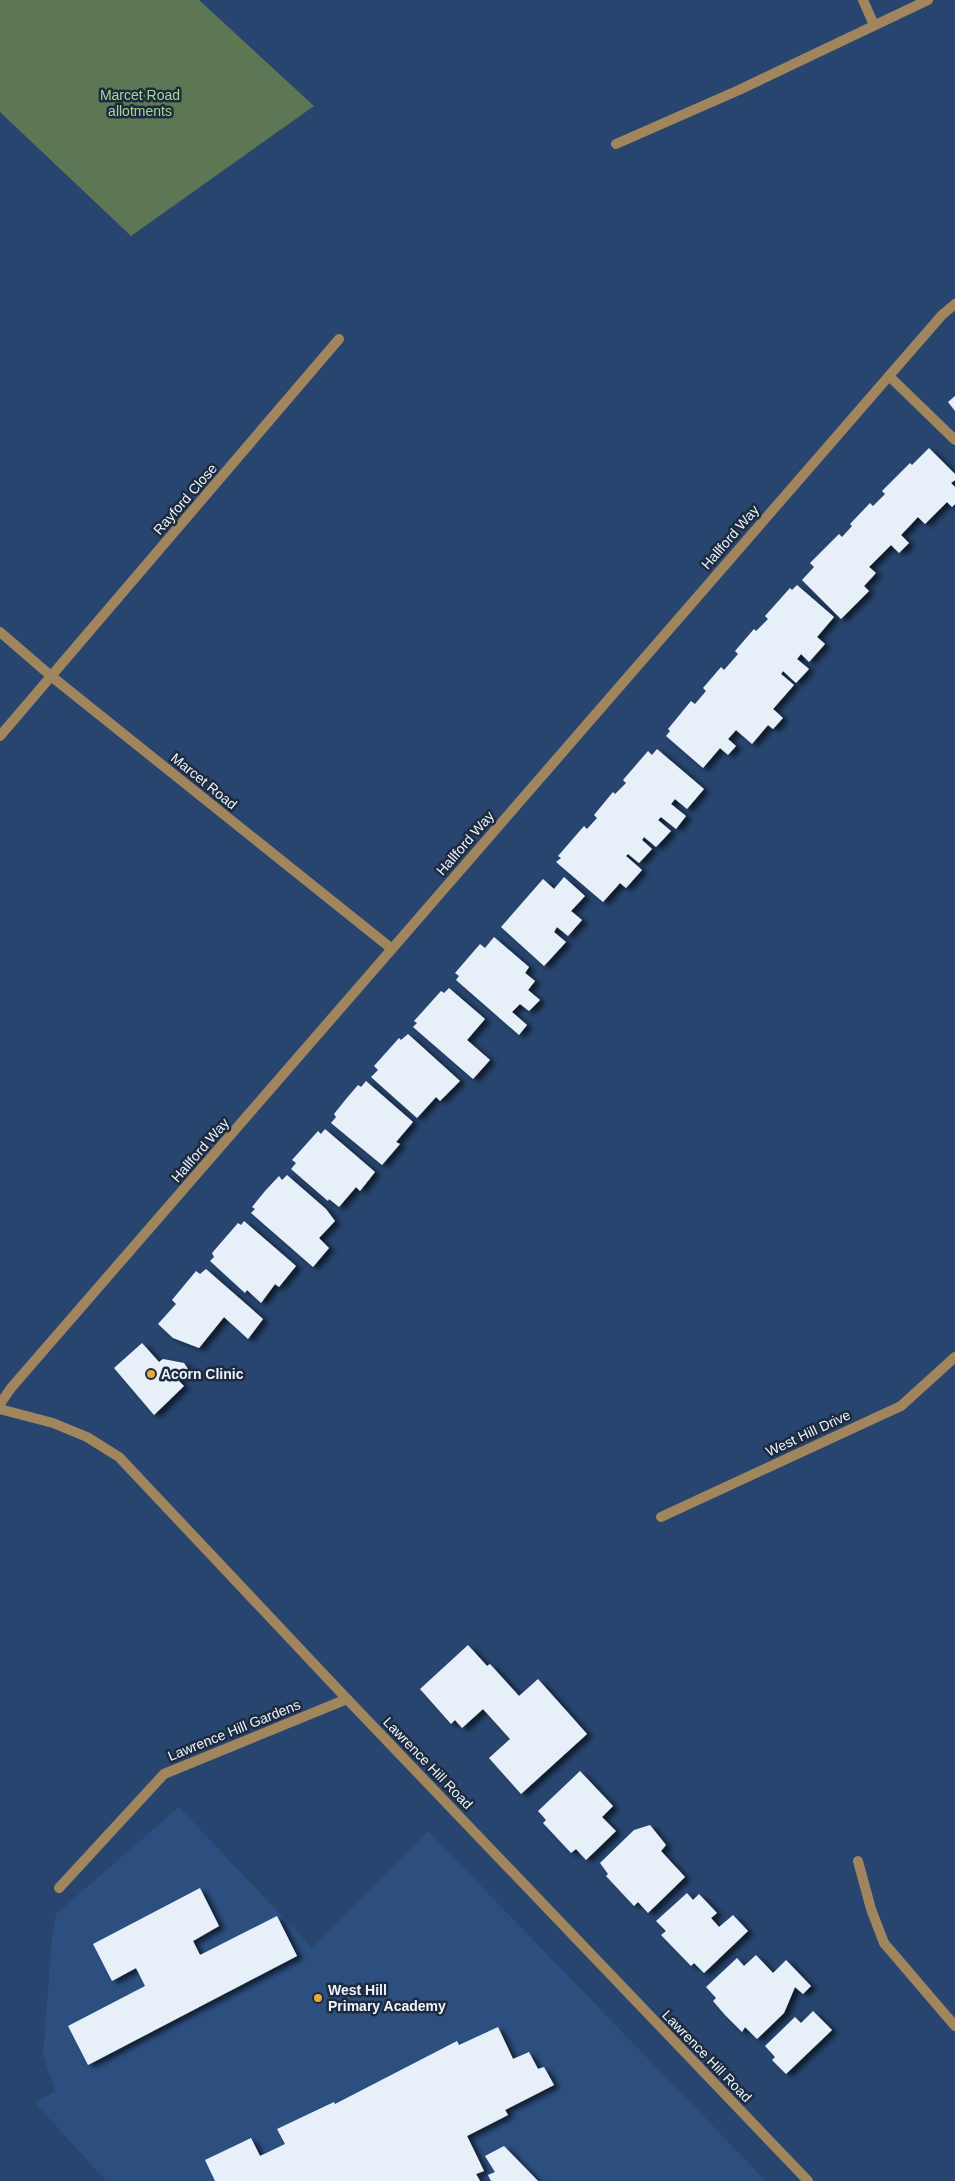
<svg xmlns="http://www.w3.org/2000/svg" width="955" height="2181" viewBox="0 0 955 2181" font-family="Arial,sans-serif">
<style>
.built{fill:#2c4f80}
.green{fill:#5d7754}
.building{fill:#e7eff9;filter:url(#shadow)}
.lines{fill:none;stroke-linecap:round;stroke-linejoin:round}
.service{stroke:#a0855d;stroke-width:10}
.minor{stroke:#a0855d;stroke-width:10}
.poi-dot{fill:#eaaa38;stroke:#1e2b3f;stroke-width:2}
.labels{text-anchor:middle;stroke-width:5;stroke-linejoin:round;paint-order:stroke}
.park-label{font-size:14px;fill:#a4d990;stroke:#1e2b3f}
.street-label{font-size:14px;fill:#ecf4fe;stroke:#1e2b3f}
.poi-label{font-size:14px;font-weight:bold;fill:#ecf4fe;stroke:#1e2b3f;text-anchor:start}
</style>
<defs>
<filter id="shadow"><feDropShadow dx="5.5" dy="3" stdDeviation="2.5" flood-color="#0009"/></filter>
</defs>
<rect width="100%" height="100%" fill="#27456f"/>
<!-- built -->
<path class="built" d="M179 1807 312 1948 428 1831 766 2181H106L35 2103 55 2091 43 2055 52 1937 56 1914Z"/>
<!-- green -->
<path class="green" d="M0 0H199L314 106 131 236 0 112Z"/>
<!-- building -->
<g class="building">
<path d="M955 396V411L948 402Z"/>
<path d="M929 448 955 474V480L951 483 955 487V504L952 507 947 502 925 524 918 517 901 535 909 543 899 553 891 545 869 567 876 573 864 586 869 591 841 619 802 580 814 567 810 563 839 534 842 537 852 526 850 524 870 503 873 506 885 494 882 491 910 463 912 465Z"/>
<path d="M797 585 834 617 817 637 825 644 809 662 801 654 797 659 809 669 796 683 783 671 781 674 794 685 773 709 783 718 773 729 768 725 752 744 736 730 728 739 736 746 728 755 720 748 703 768 666 736 670 731 668 729 691 701 695 704 706 691 703 688 721 667 724 670 738 654 735 651 754 629 756 631 768 619 765 616 790 588 792 590Z"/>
<path d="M657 749 704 789 687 809 675 799 671 804 686 816 676 829 661 817 658 820 671 831 656 847 644 837 642 840 652 849 639 863 628 854 626 856 642 870 626 888 620 883 603 902 556 862 561 858 558 856 584 826 587 829 597 818 594 815 613 792 615 794 626 783 623 780 648 751 652 755Z"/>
<path d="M564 877 585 896 571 911 582 920 568 936 557 927 554 932 566 942 544 966 501 927 543 879 554 889Z"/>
<path d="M494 937 529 967 525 973 535 981 528 990 540 1000 529 1011 520 1004 512 1012 527 1025 519 1035 456 980 459 976 455 973 480 944 485 948Z"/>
<path d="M449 988 485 1019 467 1040 490 1060 473 1079 413 1027 417 1023 414 1021 441 991 444 993Z"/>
<path d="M408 1034 460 1081 440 1101 436 1097 417 1118 371 1077 378 1070 374 1066 399 1038 401 1040Z"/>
<path d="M366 1081 413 1122 396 1142 400 1144 382 1165 331 1123 336 1117 334 1114 346 1099 358 1085 361 1087Z"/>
<path d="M325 1129 375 1172 360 1191 356 1187 339 1207 329 1199 328 1201 291 1169 296 1163 292 1160 318 1131 321 1134Z"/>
<path d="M287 1175 326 1209 335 1221 319 1238 329 1248 313 1267 251 1213 255 1209 252 1207 265 1191 279 1176 282 1180Z"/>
<path d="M244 1221 296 1266 279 1287 275 1284 261 1303 247 1290 245 1293 210 1261 214 1257 212 1253 238 1223 241 1225Z"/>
<path d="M206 1269 263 1319 248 1339 224 1317 199 1348 173 1338 158 1324 176 1304 172 1300 196 1271 200 1274Z"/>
<path d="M142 1343 159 1362 163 1359 184 1363 188 1369 178 1380 184 1386 154 1415 114 1368Z"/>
<path d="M468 1645 487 1666 490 1664 519 1696 538 1679 587 1734 521 1794 489 1758 510 1739 483 1709 462 1728 455 1720 451 1724 420 1689Z"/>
<path d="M580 1771 613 1806 602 1817 616 1831 586 1860 576 1849 571 1853 543 1823 546 1820 538 1811Z"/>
<path d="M650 1825 666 1845 661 1851 685 1877 648 1913 638 1902 634 1906 606 1876 608 1874 600 1863 634 1830Z"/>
<path d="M200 1888 219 1926 193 1941 200 1955 277 1916 297 1956 88 2065 68 2026 145 1986 136 1968 112 1981 93 1944Z"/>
<path d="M687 1893 693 1900 699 1894 717 1913 711 1918 719 1927 733 1915 748 1931 704 1973 694 1963 691 1966 661 1935 666 1931 656 1921Z"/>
<path d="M756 1955 773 1973 786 1960 811 1986 803 1994 795 1987 784 2013 757 2039 745 2027 742 2032 725 2015 713 2001 716 1998 706 1987 737 1958 744 1966Z"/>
<path d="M813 2011 832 2030 786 2074 772 2060 775 2057 765 2046 795 2017 801 2023Z"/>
<path d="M498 2027 513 2059 529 2052 538 2069 544 2067 554 2085 505 2110 508 2115 467 2136 484 2171 476 2174 480 2181H215L205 2160 251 2138 260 2156 285 2144 277 2129 334 2102 335 2104 457 2041 459 2045Z"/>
<path d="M504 2146 538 2181H491L488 2175 495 2172 485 2156Z"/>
</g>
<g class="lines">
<!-- service -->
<g class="service">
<path d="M863 0 874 25"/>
<path d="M616 144 739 90 928 0"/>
<path d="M858 1861 871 1909 884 1943 955 2026"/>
</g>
<!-- minor -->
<g class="minor">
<path d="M889 376 955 440"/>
<path d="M0 632 51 676 392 949"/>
<path d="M0 736 339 339"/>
<path d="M0 1404 11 1388 889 376 942 315 955 304"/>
<path d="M0 1409 53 1423 87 1437 119 1457 347 1699 808 2181"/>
<path d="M661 1517 901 1406 955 1357"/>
<path d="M59 1888 164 1774 347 1699"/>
</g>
</g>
<!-- markers -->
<g class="poi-dot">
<circle cx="151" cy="1374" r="5"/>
<circle cx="318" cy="1998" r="5"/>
</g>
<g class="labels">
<!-- park labels -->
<g class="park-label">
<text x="140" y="100">Marcet Road<tspan x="140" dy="16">allotments</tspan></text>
</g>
<!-- street labels -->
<g class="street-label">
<text transform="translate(185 499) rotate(-49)" y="5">Rayford Close</text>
<text transform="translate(730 537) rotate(-49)" y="5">Hallford Way</text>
<text transform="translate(204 781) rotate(39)" y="5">Marcet Road</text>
<text transform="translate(465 843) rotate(-49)" y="5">Hallford Way</text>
<text transform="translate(200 1150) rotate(-49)" y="5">Hallford Way</text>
<text transform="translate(808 1433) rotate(-25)" y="5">West Hill Drive</text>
<text transform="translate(234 1730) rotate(-22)" y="5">Lawrence Hill Gardens</text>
<text transform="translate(428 1763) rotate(46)" y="5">Lawrence Hill Road</text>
<text transform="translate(707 2056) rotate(46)" y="5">Lawrence Hill Road</text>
</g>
<!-- poi labels -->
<g class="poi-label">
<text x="161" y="1379">Acorn Clinic</text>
<text x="328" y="1995">West Hill<tspan x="328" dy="16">Primary Academy</tspan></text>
</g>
</g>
</svg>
